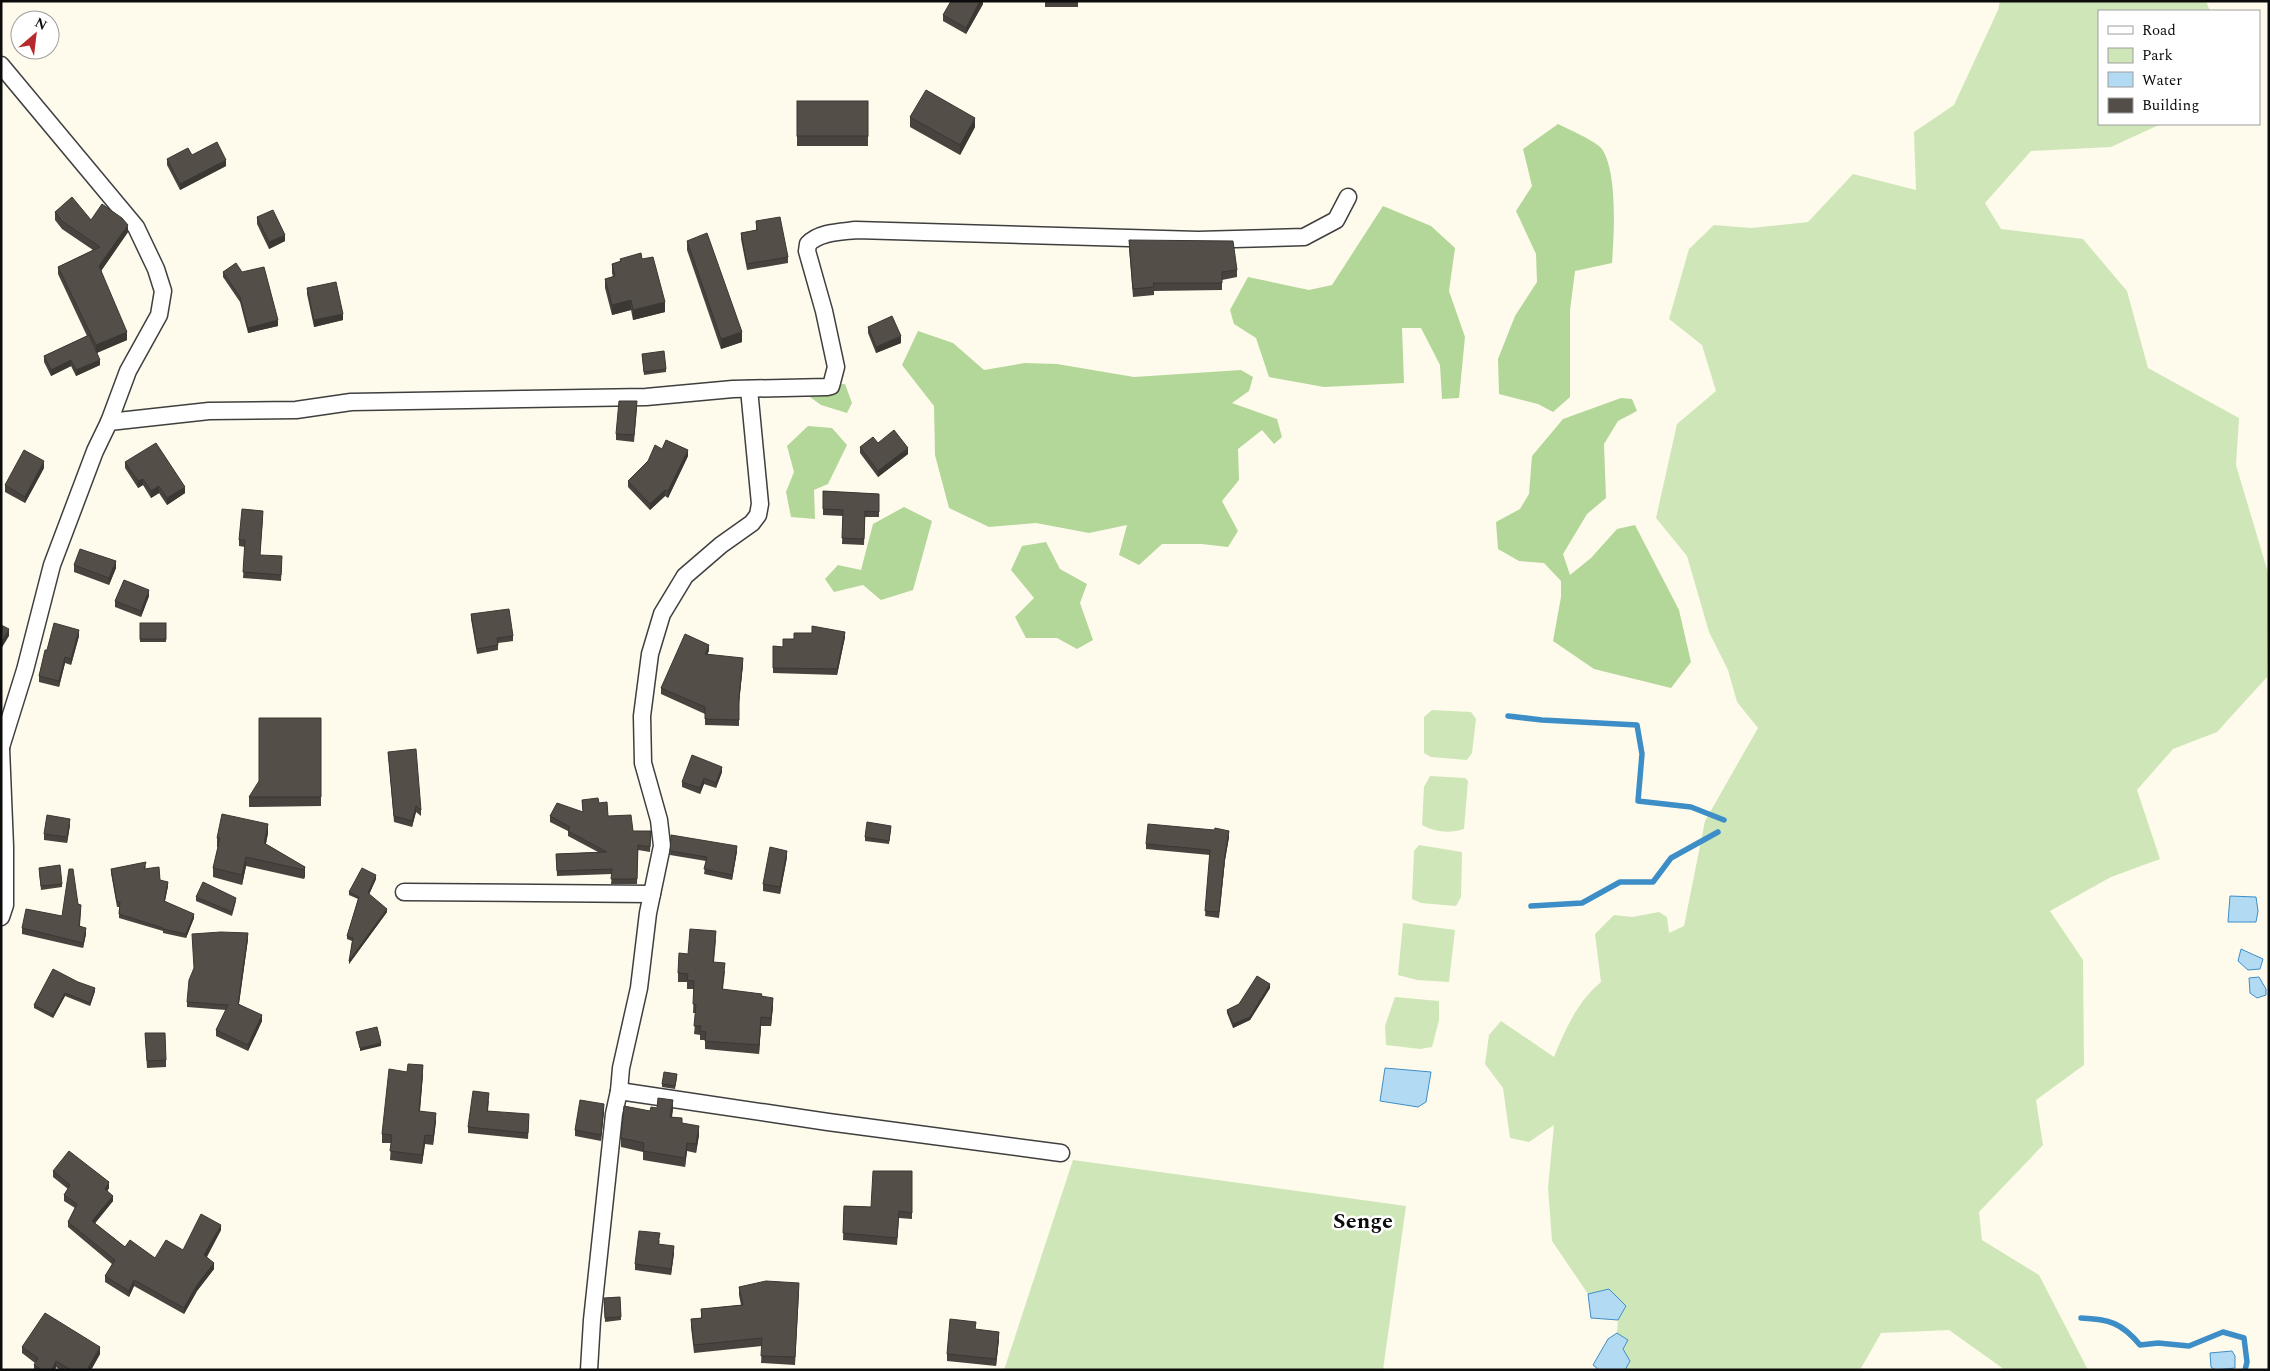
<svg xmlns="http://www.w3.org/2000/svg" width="2270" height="1371" viewBox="0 0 2270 1371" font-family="Spectral,serif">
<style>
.green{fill:#cfe7b8}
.forest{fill:#b3d798}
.water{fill:#b3daf3;stroke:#3d8ec7}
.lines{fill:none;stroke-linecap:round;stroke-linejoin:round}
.stream{stroke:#3d8ec7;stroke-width:5.5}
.minor-casing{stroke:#3f3f3f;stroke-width:19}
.minor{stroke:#fff;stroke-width:16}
.wall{fill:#48433f}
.shaded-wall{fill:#3b3733}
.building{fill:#544e49;stroke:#3b3733}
.labels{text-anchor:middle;stroke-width:5;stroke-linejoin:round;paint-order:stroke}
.quarter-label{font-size:22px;font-weight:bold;fill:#0c0c0c;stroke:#fff}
</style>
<rect width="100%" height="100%" fill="#fefbec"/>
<!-- green -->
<g class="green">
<path d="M2000 1H2206L2210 11H2099V124H2161L2111 147 2031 151 1985 203 2001 229 2083 239 2127 291 2148 368 2239 418 2236 465 2269 576 2267 677 2217 732 2173 749 2137 790 2160 859 2111 877 2050 911 2083 960 2084 1065 2036 1100 2043 1145 1979 1212 1982 1240 2039 1275 2088 1370H2005L1949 1330 1881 1333 1860 1370H1625L1630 1361 1623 1349 1628 1340 1617 1333 1618 1320 1626 1306 1609 1289 1588 1294 1552 1241 1548 1188 1554 1125 1529 1142 1510 1138 1503 1088 1485 1064 1489 1035 1501 1021 1554 1057C1565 1030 1577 1002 1601 982L1595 934 1614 915 1632 917 1659 912 1667 917 1669 933 1684 926 1705 821 1758 728 1737 702 1728 670 1709 632 1687 556 1656 518 1677 424 1716 391 1702 345 1669 319 1689 249 1714 225 1751 228 1808 222 1853 174 1916 190 1914 132 1954 105 1998 10Z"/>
<path d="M1432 710 1471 712 1476 719 1472 753 1467 760 1431 757 1424 753V717Z"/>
<path d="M1430 776 1465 778 1468 781 1464 829C1449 834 1435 832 1422 825L1424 787Z"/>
<path d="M1419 845 1462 852 1461 897 1456 906 1421 903 1412 899 1414 851Z"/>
<path d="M1403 923 1455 930 1449 982 1417 980 1398 975Z"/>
<path d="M1395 997 1439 1001V1020L1432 1047 1420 1049 1386 1045 1385 1026Z"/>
<path d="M1073 1160 1406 1206 1383 1370H1004Z"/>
</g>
<!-- forest -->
<g class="forest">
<path d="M1558 124C1568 129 1596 141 1602 149 1618 174 1614 234 1612 263L1575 271 1570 310V397L1553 412 1538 404 1499 394 1498 359 1515 316 1537 282 1536 254 1516 211 1532 186 1523 149Z"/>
<path d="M1383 206 1431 226 1455 248 1449 291 1465 337 1459 398 1442 399 1440 365 1421 328H1402L1404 383 1324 387 1269 377 1256 338 1234 324 1230 310 1248 277 1309 290 1332 285Z"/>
<path d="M918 331 953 343 984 370 1025 363 1057 364 1134 377 1241 370 1253 377 1249 391 1232 403 1277 419 1282 437 1274 444 1262 430 1238 449 1239 480 1222 501 1238 531 1228 547 1202 544H1162L1139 565 1119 555 1127 525 1089 533 1036 523 989 527 949 508 935 455 934 406 902 365Z"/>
<path d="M814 383 845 384 852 403 847 413 821 405 810 397Z"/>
<path d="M1621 398 1632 399 1637 411 1618 421 1604 444 1606 498 1587 514 1563 554 1570 575 1591 558 1617 529 1635 525 1679 610 1691 662 1671 688 1594 669 1553 641 1561 597V581L1544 563 1519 561 1498 549 1496 522 1520 509 1529 494 1532 456 1563 419Z"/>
<path d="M808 426 832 428 847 445 828 484 814 490 815 519 791 517 786 492 794 472 787 446Z"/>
<path d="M904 507 932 521 913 590 881 600 863 585 834 592 825 579 838 565 861 570 873 524Z"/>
<path d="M1046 542 1060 569 1087 584 1080 603 1093 640 1077 649 1057 638H1026L1015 617 1034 598 1011 570 1022 546Z"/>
</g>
<!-- water -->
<g class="water">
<path d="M2230 896 2256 897 2258 911 2256 922H2228Z"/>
<path d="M2241 949 2263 959 2260 969 2248 970 2238 961Z"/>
<path d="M2259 977 2266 989V995L2257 998 2250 993 2249 978Z"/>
<path d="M1385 1068 1431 1072 1426 1102 1418 1107 1380 1101Z"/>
<path d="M1609 1289 1626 1306 1618 1320 1591 1318 1588 1294Z"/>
<path d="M1617 1333 1628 1340 1623 1349 1630 1361 1625 1370H1599L1593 1365 1608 1339Z"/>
<path d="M2232 1351 2235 1356V1368L2215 1370 2211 1367 2210 1353Z"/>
</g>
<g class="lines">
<!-- stream -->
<g class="stream">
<path d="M1508 716 1542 720 1637 725 1642 754 1638 801 1691 807 1724 820"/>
<path d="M1531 906 1582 903 1620 882H1653L1671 858 1718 832"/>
<path d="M2081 1318C2109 1319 2122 1323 2140 1345L2158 1343 2189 1346 2223 1332 2244 1338 2247 1362 2245 1370"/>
</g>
<!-- minor casing -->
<g class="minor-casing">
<g id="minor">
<path d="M1 65 136 227 156 269 163 291 159 315 128 371 109 422 95 451 52 565 25 670 1 747"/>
<path d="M109 422 209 411 296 410 351 402 646 397 733 389 827 387 831 386 836 367 824 311 807 251 808 244C819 232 840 232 856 230L1198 240 1304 237 1336 220 1348 197"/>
<path d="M1 748 5 847V905L1 917"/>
<path d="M404 892 652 894"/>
<path d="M619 1091 828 1122 1061 1153"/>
<path d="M589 1370 592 1320 614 1114 619 1091 621 1068 639 988 648 913 662 846 659 820 643 763 642 716 650 654 662 614 685 576 721 545 752 523 758 515 760 504 749 389"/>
</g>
</g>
<!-- minor -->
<use href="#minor" class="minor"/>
</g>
<!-- wall -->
<g class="wall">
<path d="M983 1V4L966 34 943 21V15Z"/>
<rect x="1045" y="1" width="33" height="6"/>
<rect x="797" y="101" width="71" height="45"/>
<path d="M910 117 975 127 960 155 910 127Z"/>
<path d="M192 155 226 166 180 190 167 165V159Z"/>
<path d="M55 212 91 220 128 232 101 271 127 340 97 353 100 365 76 376 71 366 51 376 44 362V356L87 336 58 274V267L93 250 62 229 55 220Z"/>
<path d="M257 217 285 241 269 249 257 224Z"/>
<path d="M756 221 788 257V263L747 270 741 239V233L756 230Z"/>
<path d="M1129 240 1237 270V277L1222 280V290L1154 291V295L1133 297 1129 248Z"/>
<path d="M687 241 742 342 721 349 687 250Z"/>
<path d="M620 259H642L665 312 633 320 631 310 612 315 605 288V279L613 277 612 273V264L620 262Z"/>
<path d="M223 272 278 326 248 333 240 302 223 277Z"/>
<path d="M307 288 343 320 314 327 307 294Z"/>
<path d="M868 327 901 343 876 353 868 333Z"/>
<path d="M642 354 666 369V372L644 375Z"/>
<path d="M637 407 634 442 616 440V434Z"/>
<path d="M878 443 908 454 878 477 860 453V447Z"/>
<path d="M662 449 688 456 668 498 665 496 650 510 628 487V481Z"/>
<path d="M125 462 185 493 167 505 159 493 151 498 143 485 138 488 125 468Z"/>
<path d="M44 468 25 503 5 492V485Z"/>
<path d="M823 491 879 494V517H865L864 545 842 544 843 516 823 515Z"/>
<path d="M263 518 260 555 282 563 281 581 243 578 245 547 239 546V540Z"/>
<path d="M74 565 116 568 109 585 74 572Z"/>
<path d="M149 596 141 617 115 607V601Z"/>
<path d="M471 614 513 636V641L498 643V650L477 654 471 619Z"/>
<rect x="140" y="623" width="26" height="19"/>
<path d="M79 636 71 665 65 663 59 687 39 682V676L47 650Z"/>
<path d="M845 637 837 675 773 673V646L783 647 794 639Z"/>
<path d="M709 651 707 654 743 664 739 702V726L705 725V714L661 694V688Z"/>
<path d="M321 718V806L249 807V797Z"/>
<path d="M388 752 421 810V816L416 812 412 827 394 822Z"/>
<path d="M722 772 716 788 704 784 700 794 682 787V782Z"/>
<path d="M582 800 599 803 608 816 633 831H651L650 852 638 850 637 884H611L612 874 557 876 556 854 598 852 568 836V831L550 822V816L583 812Z"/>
<path d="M70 825 67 843 44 840V834Z"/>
<path d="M891 829 889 844 865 841V837Z"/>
<path d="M268 833 266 844 305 867V876L304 879 246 866 242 885 213 877V868L218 847H217V838Z"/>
<path d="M671 835 737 851 732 880 704 874 706 861 670 855Z"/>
<path d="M1229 837 1225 860 1219 918 1205 916 1210 855 1146 849V844Z"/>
<path d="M787 857 780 894 763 891V884Z"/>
<path d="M146 866 145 869 168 886 165 901 194 918 186 938 163 933V931L119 918V907H117L111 873V869Z"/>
<path d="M39 871 62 884V887L41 890Z"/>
<path d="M376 879 369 894 387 912 349 964 352 941 347 939V936L358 899 349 895V892Z"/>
<path d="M196 897 236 901 232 916 196 901Z"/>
<path d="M78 904 81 910 80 926 86 934 83 948 22 934V928L62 916Z"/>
<path d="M248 939 239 1004 262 1021 248 1051 216 1036V1030L226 1010 187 1007V1002Z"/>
<path d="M716 939 714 962 725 971 723 989 762 996 773 1006 771 1026H761L759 1054 705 1049V1040H700V1035L694 1034 696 1013H693L694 989H687V982H678V973L688 954Z"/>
<path d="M78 982 95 991 90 1006 65 996 53 1018 34 1008V1005Z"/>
<path d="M1270 988 1250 1020 1233 1028 1227 1013V1010L1239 1004Z"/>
<path d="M145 1033 166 1060V1067L147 1068Z"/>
<path d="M423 1074 420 1111 436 1121 433 1145 425 1144 422 1164 390 1160 391 1143H382V1134Z"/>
<path d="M677 1077 675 1089 662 1087V1084Z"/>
<path d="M489 1100 488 1111 529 1120 528 1139 468 1133V1127Z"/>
<path d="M673 1109 672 1117 682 1123 699 1135 696 1153 687 1151 685 1167 643 1160V1152L621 1147V1138L650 1111Z"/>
<path d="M604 1111 601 1141 575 1136V1130Z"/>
<path d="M53 1171 109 1188 107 1191 113 1201 95 1223 125 1247 155 1258 183 1250 221 1230 207 1257 214 1269 197 1291 184 1314 134 1286 129 1297 105 1282V1276L112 1264 68 1227V1222L75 1208 64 1201V1195L68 1189 53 1177Z"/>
<path d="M912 1171V1219L899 1218 897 1245 843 1240 844 1206 871 1207Z"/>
<path d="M660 1240 659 1244 674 1253 671 1275 635 1270V1264Z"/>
<path d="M739 1287 799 1291 795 1365 761 1363 762 1346 694 1353 691 1327V1319L701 1318V1309L741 1305 739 1295Z"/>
<path d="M620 1297 621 1320 605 1322 604 1298Z"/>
<path d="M976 1330 999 1339 996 1366 947 1361V1354Z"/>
<path d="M22 1347 100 1354 91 1370H60L56 1367 55 1370H34V1365L35 1363 22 1353Z"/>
</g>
<!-- shaded-wall -->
<g class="shaded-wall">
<path d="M980 1H983V4L966 34V28Z"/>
<path d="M975 118V127L960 155V145Z"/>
<path d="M226 160V166L180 190V184Z"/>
<path d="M128 225V232L99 274V266Z"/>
<path d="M285 235V241L269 249V242Z"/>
<path d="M631 300V310L612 315V305Z"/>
<path d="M665 302V312L633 320V310Z"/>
<path d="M343 314V320L314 327V320Z"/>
<path d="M278 320V326L248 333V328Z"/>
<path d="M127 332V340L96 353V345Z"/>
<path d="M742 332V342L721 349V339Z"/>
<path d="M901 336V343L876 353V347Z"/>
<path d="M71 360V366L51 376V370Z"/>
<path d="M100 360V365L76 376V370Z"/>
<path d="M908 448V454L878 477V471Z"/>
<path d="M688 450V456L668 498V491Z"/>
<path d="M44 461V468L25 503V497Z"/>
<path d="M143 479V485L138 488V481Z"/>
<path d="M159 486V493L151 498V491Z"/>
<path d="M185 487V493L167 505V498Z"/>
<path d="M665 490V496L650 510V504Z"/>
<path d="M116 561V568L109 585V578Z"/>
<path d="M149 590V596L141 617V611Z"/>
<path d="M9 629V636L1 649V642Z"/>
<path d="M79 630V636L71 665V659Z"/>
<path d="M845 632V637L837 675V669Z"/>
<path d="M709 645V651L705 660V654Z"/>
<path d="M65 657V663L59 687V681Z"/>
<path d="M743 658V664L739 704V697Z"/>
<path d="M722 767V772L716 788V783Z"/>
<path d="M704 778V784L700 794V788Z"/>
<path d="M416 806V812L412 827V821Z"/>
<path d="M70 819V825L67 843V837Z"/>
<path d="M268 824V833L264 852V843Z"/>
<path d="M1229 831V837L1225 860 1219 918 1225 854Z"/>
<path d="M737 846V851L732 880V875Z"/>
<path d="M787 851V857L780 894V887Z"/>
<path d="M246 857V866L242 885V875Z"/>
<path d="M305 867V876L304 879V870Z"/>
<path d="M376 875V879L368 897V893Z"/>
<path d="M168 882V886L164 905V901Z"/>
<path d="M387 909V912L349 964V961Z"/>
<path d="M194 914V918L186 938V934Z"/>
<path d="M86 928V934L83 948V943Z"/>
<path d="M248 933V939L238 1010V1004Z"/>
<path d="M1270 984V988L1250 1020 1233 1028V1024Z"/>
<path d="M95 988V991L90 1006V1003Z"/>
<path d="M65 993V996L53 1018V1015Z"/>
<path d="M773 998V1006L771 1026V1018Z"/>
<path d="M262 1015V1021L248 1051V1045Z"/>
<path d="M761 1017V1026L759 1054V1045Z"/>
<path d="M381 1043V1046L360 1051V1048Z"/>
<path d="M423 1065V1074L419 1120V1111Z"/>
<path d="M673 1100V1109L670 1126V1117Z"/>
<path d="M604 1104V1111L601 1141V1135Z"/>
<path d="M436 1113V1121L433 1145V1136Z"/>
<path d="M699 1126V1135L696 1153V1144Z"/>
<path d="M425 1135V1144L422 1164V1155Z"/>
<path d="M687 1143V1151L685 1167V1158Z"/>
<path d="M109 1182V1188L105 1195V1189Z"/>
<path d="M113 1196V1201L92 1227V1221Z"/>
<path d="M221 1225V1230L204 1261V1255Z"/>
<path d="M674 1246V1253L671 1275V1269Z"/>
<path d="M214 1263V1269L197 1291 184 1314V1308L197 1285Z"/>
<path d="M134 1280V1286L129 1297V1291Z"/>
<path d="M999 1332V1339L996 1366V1359Z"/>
<path d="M100 1347V1354L91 1370H87Z"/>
<path d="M56 1361V1367L55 1370H52Z"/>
</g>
<!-- building -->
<g class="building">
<path d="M951 1H980L966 28 943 15Z"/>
<path d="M926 90 975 118 960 145 910 117Z"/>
<rect x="797" y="101" width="71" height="35"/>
<path d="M217 142 226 160 180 184 167 159 188 148 192 155Z"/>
<path d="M72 197 91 220 102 204 122 218 128 225 99 266 127 332 96 345 58 267 100 247 62 221 55 212Z"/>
<path d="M273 210 285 235 269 242 257 217Z"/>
<path d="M780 217 788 257 747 264 741 233 757 230 756 221Z"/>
<path d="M707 233 742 332 721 339 687 241Z"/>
<path d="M1129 240 1233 241 1237 270 1222 272V283H1153L1154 287 1133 289Z"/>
<path d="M641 253 642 259 653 257 665 302 633 310 631 300 612 305 605 279 615 276 612 264 621 261 620 259Z"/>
<path d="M236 263 242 272 264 267 278 320 248 328 240 297 223 272Z"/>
<path d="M336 282 343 314 314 320 307 288Z"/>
<path d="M892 316 901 336 876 347 868 327Z"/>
<path d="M89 335 100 360 76 370 71 360 51 370 44 356Z"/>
<path d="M664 351 666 369 644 372 642 354Z"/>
<path d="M619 401H637L634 435 616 434Z"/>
<path d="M894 430 908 448 878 471 860 447 873 437 878 443Z"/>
<path d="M666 440 688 450 668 491 665 490 650 504 628 481 648 461 655 445 662 449Z"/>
<path d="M156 443 185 487 167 498 159 486 151 491 143 479 138 481 125 462Z"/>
<path d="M24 450 44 461 25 497 5 485Z"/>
<path d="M823 491 879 494V512L865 511 864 539 842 538 843 510 823 509Z"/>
<path d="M242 509 263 511 260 555 282 556 281 575 243 572 245 540H239Z"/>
<path d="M80 549 116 561 109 578 74 565Z"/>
<path d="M124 580 149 590 141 611 115 601Z"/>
<path d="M509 609 513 636 497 638 498 645 477 649 471 614Z"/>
<path d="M54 623 79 630 71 659 65 657 59 681 39 676 45 650H47Z"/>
<rect x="140" y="623" width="26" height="16"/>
<path d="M1 625 9 629 1 642Z"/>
<path d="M812 626 845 632 837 669 773 668V646L783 647V639H794V633H812Z"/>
<path d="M685 634 709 645 705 654 743 658 739 697V720L705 719V707L661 688Z"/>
<path d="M259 718H321V797H249L259 781Z"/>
<path d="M416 749 421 810 416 806 412 821 394 816 388 752Z"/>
<path d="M692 755 722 767 716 783 704 778 700 788 682 782Z"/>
<path d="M598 798 599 803 607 802 608 816 631 815 633 831H651L650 847 638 845 637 879H611L612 869 557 871 556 854 607 852 568 831 570 827 550 816 557 803 583 812 582 800Z"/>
<path d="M222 814 268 824 264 843 305 867 304 870 246 857 242 875 213 868 220 838H217Z"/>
<path d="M47 815 70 819 67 837 44 834Z"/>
<path d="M867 822 891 826 889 841 865 837Z"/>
<path d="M1148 824 1214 830 1215 828 1229 831 1225 854 1219 912 1205 911 1210 850 1146 844Z"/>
<path d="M671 835 737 846 732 875 704 869 707 857 670 851Z"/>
<path d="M770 847 787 851 780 887 763 884Z"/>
<path d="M146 862 144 869 159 867 160 880 168 882 164 901 194 914 186 934 163 929V928L119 914 120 902H117L111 869Z"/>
<path d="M60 865 62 884 41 886 39 868Z"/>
<path d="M362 868 376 875 368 893 387 909 349 961 353 938 347 936 359 897 349 892Z"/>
<path d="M69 869H73L78 904 81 905 79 926 86 928 83 943 22 928 26 909 62 916Z"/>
<path d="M203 882 236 898 232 912 196 897Z"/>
<path d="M690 929 716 931 713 962 725 963 722 989 762 994 761 996 773 998 771 1018 761 1017 759 1045 705 1041 706 1032 700 1031 701 1026H694L696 1005 693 1004 694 981 687 980 688 974 678 973 679 953 688 954Z"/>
<path d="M221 932 248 933 238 1004 262 1015 248 1045 216 1030 228 1005 187 1002 189 980 194 968 192 934Z"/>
<path d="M53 969 78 982 95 988 90 1003 65 993 53 1015 34 1005Z"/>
<path d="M1257 976 1270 984 1250 1017 1233 1024 1227 1010 1239 1004Z"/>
<path d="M377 1027 381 1043 360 1048 356 1032Z"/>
<path d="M145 1033H165L166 1060 147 1061Z"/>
<path d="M408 1064 423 1065 419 1111 436 1113 433 1136 425 1135 422 1155 390 1151 392 1135 382 1134 389 1069 407 1072Z"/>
<path d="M664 1072 677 1074 675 1086 662 1084Z"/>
<path d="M473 1091 489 1093 487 1111 529 1114 528 1133 468 1127Z"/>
<path d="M658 1098 673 1100 670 1117 682 1118V1123L699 1126 696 1144 687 1143 685 1158 643 1151 644 1143 621 1138 624 1106 650 1111 651 1107 657 1108Z"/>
<path d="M580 1100 604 1104 601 1135 575 1130Z"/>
<path d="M69 1151 109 1182 105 1189 113 1196 92 1221 125 1247 130 1240 155 1258 166 1240 183 1250 201 1214 221 1225 204 1255 214 1263 197 1285 184 1308 134 1280 129 1291 105 1276 115 1260 68 1222 77 1204 64 1195 70 1185 53 1171Z"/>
<path d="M873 1171H912V1213L899 1211 897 1238 843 1233 844 1206 871 1207Z"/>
<path d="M639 1231 660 1233 658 1244 674 1246 671 1269 635 1264Z"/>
<path d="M766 1281 799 1283 795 1357 761 1356 762 1338 694 1345 691 1319 702 1318 701 1309 743 1305 739 1287Z"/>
<path d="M620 1297 621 1317 605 1318 604 1298Z"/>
<path d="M45 1313 100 1347 87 1370H71L56 1361 52 1370H42L34 1365 38 1358 22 1347Z"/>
<path d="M950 1319 976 1322 975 1329 999 1332 996 1359 947 1354Z"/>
</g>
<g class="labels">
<!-- quarter labels -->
<g class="quarter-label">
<text x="1363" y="1228">Senge</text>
</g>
</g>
<!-- border -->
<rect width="2270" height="1371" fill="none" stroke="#0c0c0c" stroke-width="5"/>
<!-- legend -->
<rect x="2098" y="10" width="162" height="115" fill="#ffffff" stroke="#9e9e9e"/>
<rect x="2108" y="26" width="25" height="8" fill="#ffffff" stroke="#9e9e9e"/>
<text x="2142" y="35" font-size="15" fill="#0c0c0c">Road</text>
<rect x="2108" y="48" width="25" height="15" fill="#cfe7b8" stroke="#9e9e9e"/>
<text x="2142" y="60" font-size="15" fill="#0c0c0c">Park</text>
<rect x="2108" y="72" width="25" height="15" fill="#b3daf3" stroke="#9e9e9e"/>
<text x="2142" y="85" font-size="15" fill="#0c0c0c">Water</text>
<rect x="2108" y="98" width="25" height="15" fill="#544e49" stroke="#9e9e9e"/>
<text x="2142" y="110" font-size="15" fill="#0c0c0c">Building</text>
<!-- north arrow -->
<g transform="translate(35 35) rotate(28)"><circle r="24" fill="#ffffff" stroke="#9e9e9e"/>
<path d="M0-4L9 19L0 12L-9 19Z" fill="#b62a2e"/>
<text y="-8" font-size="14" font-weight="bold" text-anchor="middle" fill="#0c0c0c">N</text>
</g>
</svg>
